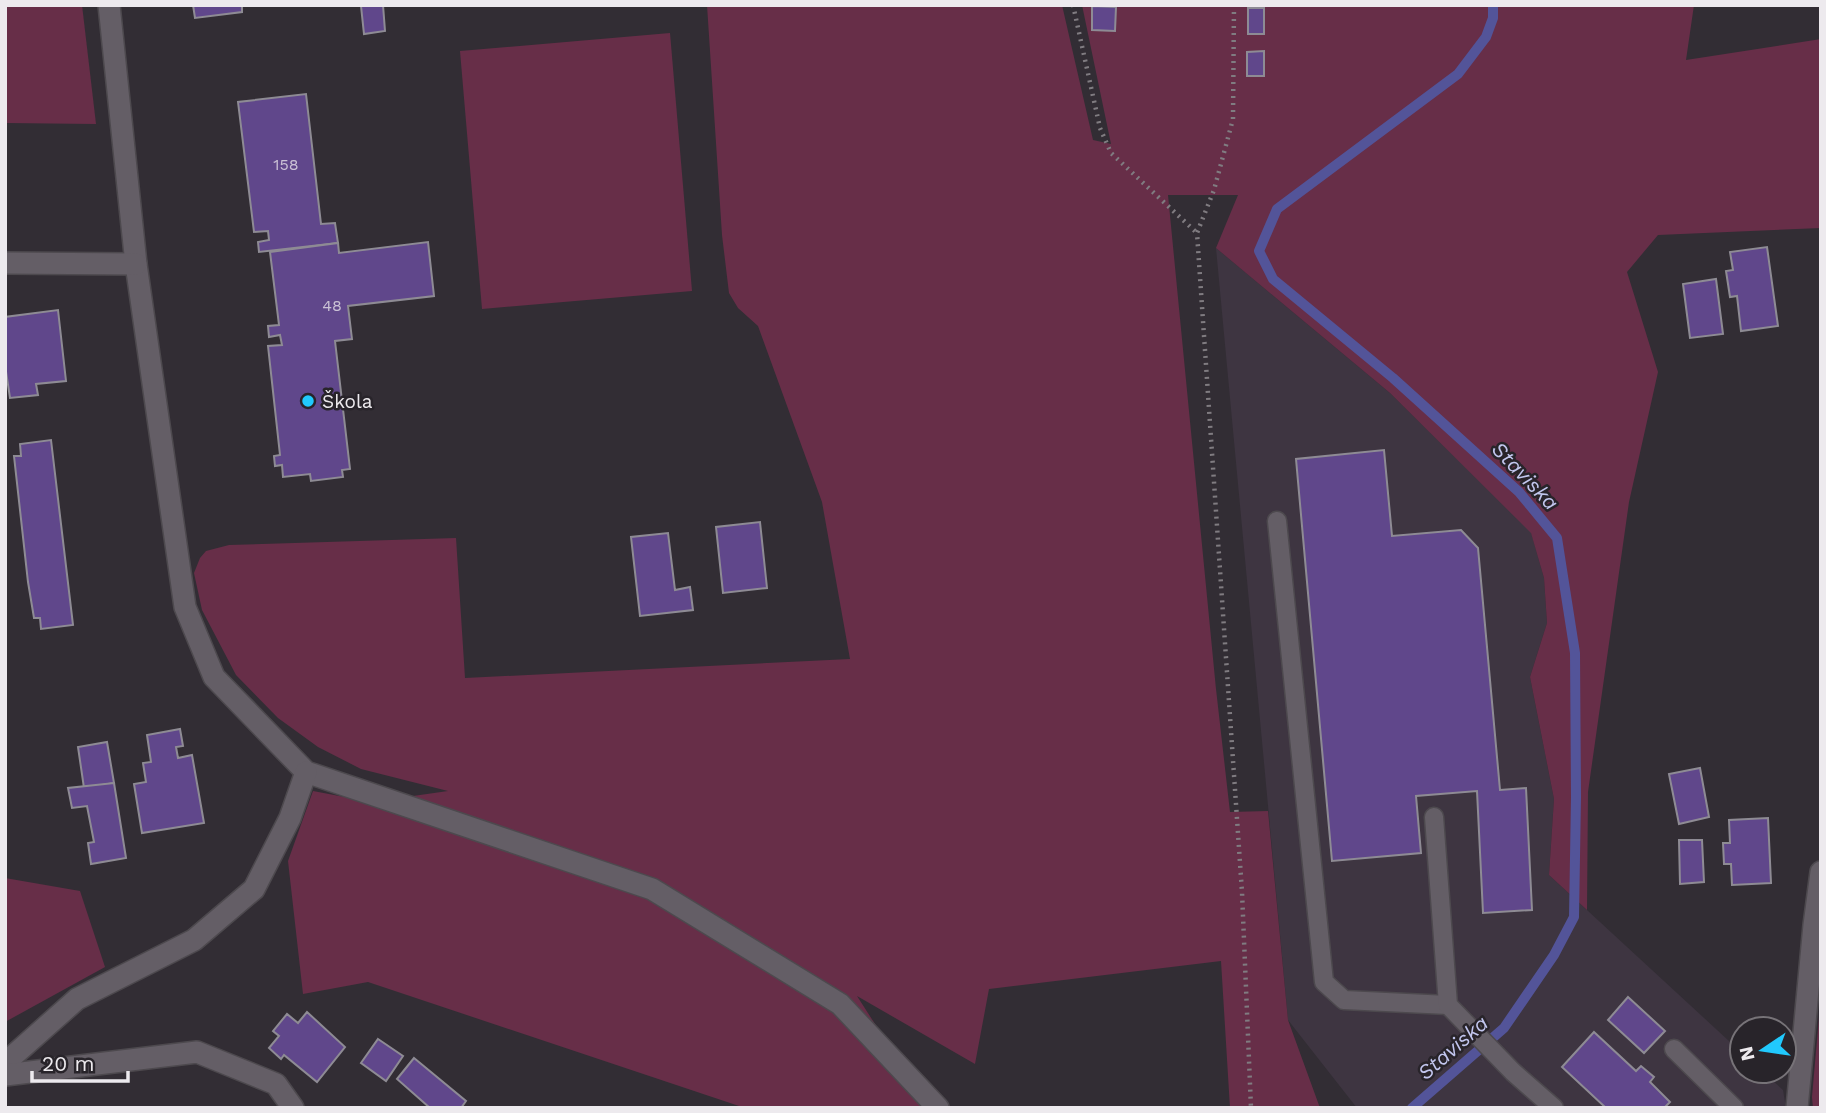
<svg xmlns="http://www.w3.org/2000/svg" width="1826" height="1113" viewBox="0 0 1826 1113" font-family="'Work Sans',sans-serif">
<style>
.built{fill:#3e3541}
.green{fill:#672e48}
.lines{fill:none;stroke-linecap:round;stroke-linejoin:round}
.stream{stroke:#535499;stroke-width:10}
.building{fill:#60478b;stroke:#8e8b94;stroke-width:2}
.lane-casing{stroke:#4d494e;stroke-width:21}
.street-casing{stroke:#4d494e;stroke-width:24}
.path{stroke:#807c81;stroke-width:4.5;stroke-dasharray:2 5;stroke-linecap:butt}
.lane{stroke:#645e66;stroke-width:18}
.street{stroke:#645e66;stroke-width:21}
.poi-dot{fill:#21c9fd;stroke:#28242a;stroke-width:2.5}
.labels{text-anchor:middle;stroke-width:5;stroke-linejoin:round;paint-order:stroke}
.number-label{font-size:16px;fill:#cac1d5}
.poi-label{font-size:19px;fill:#edeaee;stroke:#28242a;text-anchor:start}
.water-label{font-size:21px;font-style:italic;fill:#c2c6ee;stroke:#28242a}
</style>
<rect width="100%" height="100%" fill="#322d34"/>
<!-- built -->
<path class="built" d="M1216 248 1390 393 1531 532 1544 578 1547 623 1530 677 1554 799 1549 875 1742 1053V1071H1762L1783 1090 1786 1108H1357L1288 1020Z"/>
<!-- green -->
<g class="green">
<path d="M5 5H82L96 124 5 123Z"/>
<path d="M707 5H1062L1093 140 1111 144 1082 5H1694L1686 60 1821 39V228L1658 235 1627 272 1658 372 1629 502 1588 792 1587 910 1549 875 1554 799 1530 677 1547 623 1544 578 1531 533 1390 393 1216 248 1238 195H1168L1216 689 1230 812 1268 811 1288 1020 1320 1108H1230L1221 961 989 989 975 1064 857 996 929 1108H745L368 982 303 994 288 861 313 791 371 802 448 791 361 769 318 747 278 718 236 675 202 610 194 573 200 558 206 551 229 545 456 538 465 678 850 659 822 502 758 326 738 308 729 293 722 235Z"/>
<path d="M670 33 692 291 482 309 460 51Z"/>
<path d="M5 878 80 891 105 967 5 1022Z"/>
<path d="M1821 995V1108H1813L1812 1097Z"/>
</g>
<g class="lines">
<!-- stream -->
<path class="stream" d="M1412 1108 1504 1028 1554 955 1574 917 1576 797 1575 653 1557 538 1519 492 1393 378 1273 279 1259 251 1277 209 1458 74 1486 37 1493 18V5"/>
</g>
<!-- building -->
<g class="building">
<path d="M193 5H242V12L195 18Z"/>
<path d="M383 5 385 31 364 34 361 6Z"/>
<path d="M1092 6 1116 7 1115 31 1092 30Z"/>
<rect x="1248" y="8" width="16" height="26"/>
<path d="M1264 51V76H1247V52Z"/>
<path d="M306 94 321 224 335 223 338 243 259 252 258 242 269 240 268 231 254 232 238 102Z"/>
<path d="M428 242 434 296 348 306 352 339 335 341 350 469 342 470 343 477 311 481 310 474 283 477 282 465 275 466 274 456 280 455 268 346 282 345 280 335 269 337 268 326 279 325 270 252 338 243 339 253Z"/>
<path d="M1767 247 1778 326 1741 331 1737 296 1730 297 1726 271 1733 270 1730 252Z"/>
<path d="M1716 279 1723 334 1690 338 1683 284Z"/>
<path d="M58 310 66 381 36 384 38 395 10 398 5 365V317Z"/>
<path d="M51 440 73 625 41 629 40 618H34L28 582 14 456H21L20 444Z"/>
<path d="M1384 450 1392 536 1461 530 1478 548 1500 790 1526 788 1532 910 1483 913 1477 791 1416 796 1421 853 1332 861 1296 459Z"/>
<path d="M760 522 767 588 723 593 716 527Z"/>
<path d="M668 533 675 590 690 587 693 610 640 616 631 537Z"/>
<path d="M180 729 183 746 176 747 178 758 192 755 204 823 142 833 134 784 146 782 143 763 151 762 147 735Z"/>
<path d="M107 742 114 783 84 788 78 747Z"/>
<path d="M1700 768 1709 817 1679 824 1669 774Z"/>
<path d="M114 783 126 858 91 864 88 843 94 842 87 806 72 808 68 788Z"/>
<path d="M1768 818 1771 883 1732 885 1731 864H1724L1723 843H1730L1729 820Z"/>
<path d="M1679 840H1702L1704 882 1680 884Z"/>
<path d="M1628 997 1665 1031 1644 1053 1608 1020Z"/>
<path d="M307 1012 345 1047 317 1082 284 1055 281 1059 269 1048 279 1036 273 1031 287 1014 298 1023Z"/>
<path d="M1594 1032 1636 1071 1641 1066 1654 1077 1650 1082 1670 1102 1664 1108H1606L1562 1067Z"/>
<path d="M378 1039 403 1056 386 1081 361 1063Z"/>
<path d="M414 1058 466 1101 461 1108H430L397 1079Z"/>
</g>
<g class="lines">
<!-- lane casing -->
<g class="lane-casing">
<g id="lane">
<path d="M1277 521 1324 982 1344 1000 1448 1005"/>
<path d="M1434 817 1448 1005 1513 1072 1554 1108"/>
<path d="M1674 1049 1734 1108"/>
</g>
</g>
<!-- street casing -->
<g class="street-casing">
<g id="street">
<path d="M109 5 136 264 185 607 214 677 306 772 652 889 840 1004 938 1108"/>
<path d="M5 263 136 264"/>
<path d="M5 1063 77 999 194 940 254 889 290 818 306 772"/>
<path d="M5 1075 197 1052 276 1084 293 1108"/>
<path d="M1797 1108 1814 925 1821 872"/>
</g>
</g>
<!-- path -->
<g class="path">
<path d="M1073 5 1100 128 1111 153 1197 233"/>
<path d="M1234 5 1233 119 1214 190 1197 233 1242 892 1251 1108"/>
</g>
<!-- lane -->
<use href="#lane" class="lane"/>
<!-- street -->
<use href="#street" class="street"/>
</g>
<!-- markers -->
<circle class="poi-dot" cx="308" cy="401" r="7"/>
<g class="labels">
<!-- number labels -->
<g class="number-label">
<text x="286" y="170">158</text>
<text x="332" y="311">48</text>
</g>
<!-- poi labels -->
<g class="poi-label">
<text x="322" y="408">Škola</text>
</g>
<!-- water labels -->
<g class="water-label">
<text transform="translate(1525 476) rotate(46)" y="7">Staviska</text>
<text transform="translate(1453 1048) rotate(-41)" y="7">Staviska</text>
</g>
</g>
<!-- border -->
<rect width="1826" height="1113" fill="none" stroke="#edeaee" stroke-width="14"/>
<!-- north arrow -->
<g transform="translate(1763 1050) rotate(257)"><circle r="33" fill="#28242a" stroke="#777378" stroke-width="2"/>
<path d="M0-5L12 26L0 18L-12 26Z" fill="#21c9fd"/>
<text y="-10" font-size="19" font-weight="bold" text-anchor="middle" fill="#edeaee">N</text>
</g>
<!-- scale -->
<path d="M32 1071v10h96v-10" fill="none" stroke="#edeaee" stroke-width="3.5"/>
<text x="42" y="1071" font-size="21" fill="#edeaee" stroke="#28242a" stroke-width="5" paint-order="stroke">20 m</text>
</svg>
